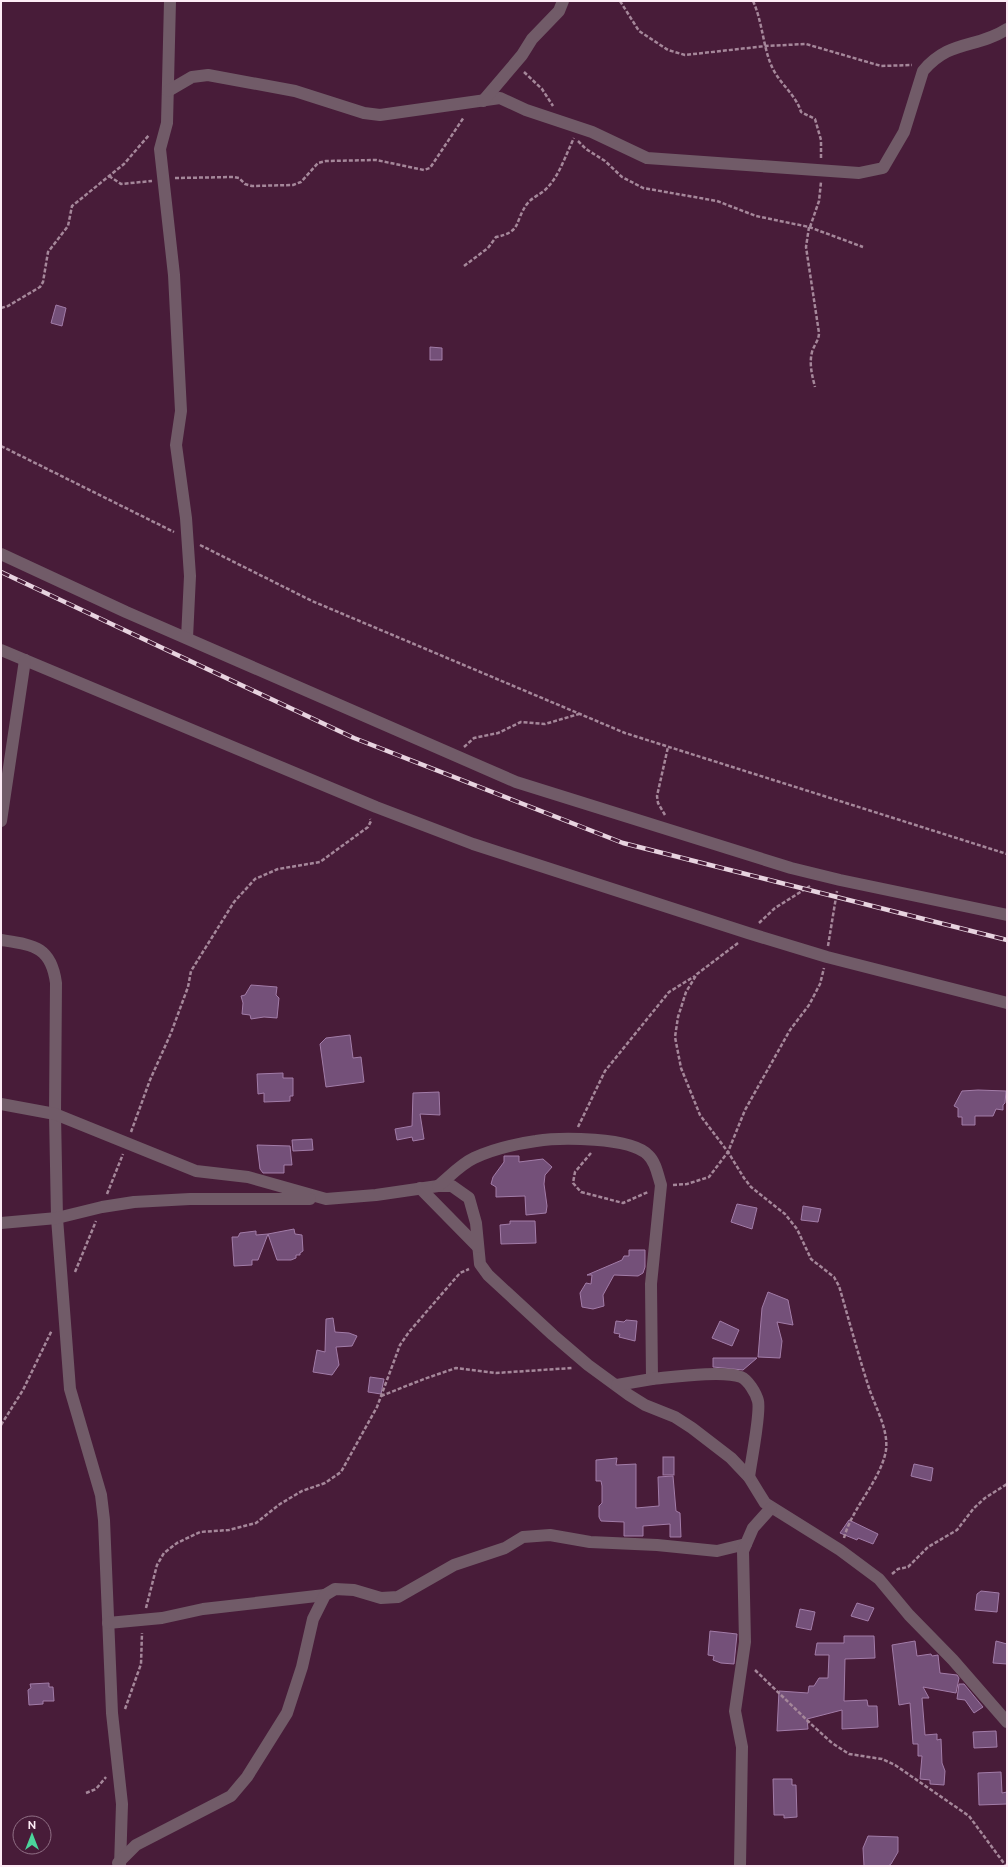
<svg xmlns="http://www.w3.org/2000/svg" width="1008" height="1867" viewBox="0 0 1008 1867" font-family="Raleway,sans-serif">
<style>
.building{fill:#745079;stroke:#a27ca8}
.lines{fill:none;stroke-linecap:round;stroke-linejoin:round}
.path{stroke:#a5879a;stroke-width:2.5;stroke-dasharray:4 2;stroke-linecap:butt}
.minor{stroke:#715b68;stroke-width:12}
.rail-casing{stroke:#e7d3df;stroke-width:4.5}
.rail{stroke:#481c39;stroke-width:3;stroke-dasharray:9;stroke-linecap:butt}
</style>
<rect width="100%" height="100%" fill="#481c39"/>
<!-- building -->
<g class="building">
<path d="M56 305 66 308 62 326 51 323Z"/>
<path d="M430 347 442 348V360H430Z"/>
<path d="M251 985 277 987 276 995 279 998 277 1018 264 1017 251 1019 250 1015 242 1014 243 1003 241 996 245 995Z"/>
<path d="M350 1035 353 1058 361 1057 364 1082 326 1087 320 1044 326 1038Z"/>
<path d="M283 1073V1078H293V1096H290V1101L264 1102V1093L258 1094 257 1074Z"/>
<path d="M978 1090 1006 1091 1005 1103 1003 1105V1110L996 1109 993 1116H975V1125H962V1117H958V1108L954 1106 962 1091Z"/>
<path d="M439 1092 440 1115 420 1114 424 1139 413 1141 412 1137 397 1140 395 1129 412 1126 413 1093Z"/>
<path d="M312 1139 313 1150 293 1151 292 1140Z"/>
<path d="M257 1145 290 1146 292 1165H284V1173H263L260 1169Z"/>
<path d="M504 1156H519V1162L543 1159 552 1167 545 1175 544 1184 547 1206 546 1213 526 1215 525 1196 496 1197V1187L491 1184 493 1177 504 1162Z"/>
<path d="M737 1204 757 1208 752 1229 731 1222Z"/>
<path d="M803 1206 821 1209 818 1222 801 1220Z"/>
<path d="M510 1221H535L536 1243 501 1244 500 1225 510 1224Z"/>
<path d="M294 1229 295 1234 302 1235 303 1251 300 1253V1255H296V1258L291 1260H277L268 1234Z"/>
<path d="M256 1231V1235L268 1234 258 1260H252V1265L234 1266 232 1237H238L240 1233Z"/>
<path d="M629 1250H645V1267L643 1273 638 1276 614 1275 603 1295 604 1306 593 1309 582 1307 580 1293 586 1283 591 1284 592 1275H587L622 1260 624 1256H629Z"/>
<path d="M768 1292 788 1300 793 1325 777 1322 782 1341 780 1358 758 1357 762 1308Z"/>
<path d="M333 1318 335 1332 349 1333 357 1336 352 1346 336 1347 339 1365 332 1375 313 1372 317 1350 325 1352 326 1319Z"/>
<path d="M626 1320 637 1321 635 1341 619 1337 620 1334 614 1333 616 1321 624 1322Z"/>
<path d="M720 1321 739 1330 732 1346 712 1338Z"/>
<path d="M713 1358H757L743 1370 713 1367Z"/>
<path d="M370 1377 384 1379 381 1394 368 1392Z"/>
<rect x="663" y="1457" width="11" height="18"/>
<path d="M617 1458 616 1465 636 1464V1508L659 1506 658 1477 673 1476 676 1511 680 1513 681 1537H670V1524L643 1526V1536H624V1522L601 1521 599 1517V1506L602 1503V1486L601 1481H596V1460Z"/>
<path d="M914 1464 933 1468 931 1481 911 1476Z"/>
<path d="M849 1520 878 1534 873 1544 858 1538 857 1540 840 1533Z"/>
<path d="M981 1591 999 1593 997 1612 975 1610 977 1594Z"/>
<path d="M857 1603 874 1608 868 1621 851 1616Z"/>
<path d="M800 1609 815 1612 811 1630 796 1627Z"/>
<path d="M710 1631 737 1634 734 1664 721 1663 713 1660 714 1656 708 1655Z"/>
<path d="M844 1636H874L875 1658 845 1659 844 1701 867 1700 868 1706H877L878 1727 842 1729V1710L807 1719 808 1729 777 1731 779 1691 808 1693 809 1686H814L819 1678H828L829 1655H815L817 1643H844Z"/>
<path d="M915 1641 917 1656 931 1654 932 1656 938 1655 940 1673 957 1675 959 1678 956 1693 923 1687 929 1698H922L925 1735 937 1734V1740L941 1739 942 1763 945 1771 944 1785 930 1784V1780L920 1779 922 1756H918V1744H913L910 1703 899 1705 892 1645Z"/>
<path d="M996 1641 1007 1644V1664L993 1663Z"/>
<path d="M49 1683V1687H53L54 1701H43V1704L29 1705 28 1690 31 1688 30 1684Z"/>
<path d="M959 1684H964L983 1707 974 1713 965 1700 957 1699Z"/>
<path d="M996 1731 997 1747 974 1748 973 1732Z"/>
<path d="M1001 1772 1002 1793 1007 1792V1804L979 1805 978 1773Z"/>
<path d="M773 1779H792V1785H796L797 1817 784 1818V1815H774Z"/>
<path d="M868 1836 898 1837V1852L891 1864 888 1866H864L863 1848Z"/>
</g>
<g class="lines">
<!-- path -->
<g class="path">
<path d="M620 1 639 31 668 50 685 55 766 46 806 44 881 66 912 65"/>
<path d="M753 1C763 23 763 49 773 69 781 85 796 95 801 112L815 119 821 140V159"/>
<path d="M524 72 542 89 553 106"/>
<path d="M578 141 586 149 605 161 622 177 643 188 717 201 756 216 809 227 863 247"/>
<path d="M109 176 121 184 152 181"/>
<path d="M175 178 234 177 239 178 245 184 252 186 293 185 301 182 318 163 326 161 376 160 424 170 430 168 464 117"/>
<path d="M809 227 806 247 819 333C819 340 814 345 812 352 809 364 812 375 815 387"/>
<path d="M810 227 819 201 821 182"/>
<path d="M464 266 488 248 496 237C522 232 514 222 527 204 532 197 542 194 548 187 560 174 566 154 574 138"/>
<path d="M1 308 8 306 40 287 43 282 48 252 68 226 72 206 124 164 149 135"/>
<path d="M1 446 174 532"/>
<path d="M200 545 312 601 625 733 1007 854"/>
<path d="M464 747 474 738 498 733 521 722 545 724 579 714"/>
<path d="M665 815 658 803 657 796 668 747"/>
<path d="M759 923 775 908 810 886"/>
<path d="M738 943 697 974 686 992 678 1017 675 1037 681 1068 700 1115 728 1152 744 1178 751 1187 785 1214 797 1229 811 1259 834 1277 839 1286C849 1320 858 1354 869 1388 875 1407 891 1433 885 1455 877 1485 852 1508 844 1538"/>
<path d="M828 946 837 891"/>
<path d="M578 1127 605 1071 669 992 695 976"/>
<path d="M131 1132 150 1080 171 1033 188 987 191 971 234 902 255 879 278 869 320 862 368 827 371 821 370 819"/>
<path d="M591 1153 575 1172 573 1183 581 1192 623 1203 648 1192"/>
<path d="M673 1185 687 1184 709 1177 728 1152 745 1110 790 1030 809 1005 820 984 824 968"/>
<path d="M107 1194 123 1154"/>
<path d="M75 1272 96 1221"/>
<path d="M381 1396 424 1379 456 1368 496 1373 572 1368"/>
<path d="M1 1425 23 1390 52 1330"/>
<path d="M892 1574 898 1569 908 1567 928 1547 957 1530 974 1508 985 1498 1007 1484"/>
<path d="M146 1608 157 1565 164 1553 177 1543 200 1532 229 1530 256 1523 280 1504 302 1491 325 1483 341 1472 377 1407 400 1345 409 1332 453 1281 460 1273 469 1269"/>
<path d="M755 1670 811 1724 832 1743 849 1754 882 1759 895 1765 969 1816 1006 1866"/>
<path d="M125 1709 141 1664 142 1633"/>
<path d="M86 1793 96 1789 106 1777"/>
</g>
<!-- minor -->
<g class="minor">
<path d="M170 1 167 123 160 149 174 275 181 411 176 445 186 518 190 576 187 638"/>
<path d="M168 91 192 77 208 75 295 91 364 113 380 115 500 98 526 110 592 132 647 158 859 173 883 168 904 132 923 71C950 39 976 49 1007 29"/>
<path d="M483 101 522 55 532 39 559 11 563 1"/>
<path d="M1 554 126 612 516 782 791 868 840 880 1007 915"/>
<path d="M1 650 376 807 473 844 748 933 827 957 1007 1003"/>
<path d="M1 821 25 660"/>
<path d="M1 940C33 945 51 946 56 983L55 1114 57 1218 70 1389 101 1495 104 1520 112 1713 122 1804 120 1866"/>
<path d="M1 1104 55 1114 196 1171 248 1177 326 1199 376 1195 438 1186H452L469 1198 476 1223 480 1264 488 1275 553 1335 588 1365 629 1395 645 1405 675 1417 692 1428 731 1458 749 1477 765 1503 840 1550 879 1579 909 1615 953 1660 1007 1722"/>
<path d="M438 1186C449 1177 461 1164 474 1158 493 1149 515 1144 536 1141 560 1137 631 1137 648 1155 656 1162 658 1176 661 1185L651 1284 652 1379 617 1385"/>
<path d="M420 1188 478 1247"/>
<path d="M1 1223 57 1218 102 1207 134 1202 190 1199H310"/>
<path d="M652 1379C673 1377 723 1370 741 1377 748 1380 756 1393 758 1401 761 1413 751 1461 749 1477"/>
<path d="M108 1623 162 1618 203 1609 325 1595"/>
<path d="M118 1863 136 1845 231 1796 247 1777 287 1713 302 1667 313 1619 325 1595 335 1589 354 1590 381 1598 398 1597 454 1565 505 1548 523 1537 550 1535 590 1542 657 1545 717 1551 746 1544"/>
<path d="M740 1866 742 1747 735 1711 745 1642 743 1551 753 1528 771 1508"/>
</g>
<!-- rail casing -->
<g class="rail-casing">
<path id="rail" d="M1 572 354 738 623 843 1007 940"/>
</g>
<!-- rail -->
<use href="#rail" class="rail"/>
</g>
<!-- border -->
<rect width="1008" height="1867" fill="none" stroke="#fdecf6" stroke-width="4"/>
<!-- north arrow -->
<g transform="translate(32 1835)"><circle r="19" fill="#481c39" stroke="#906f85"/>
<path d="M0-3L7 15L0 10L-7 15Z" fill="#4bd49b"/>
<text y="-6" font-size="11" font-weight="bold" text-anchor="middle" fill="#fdecf6">N</text>
</g>
</svg>
